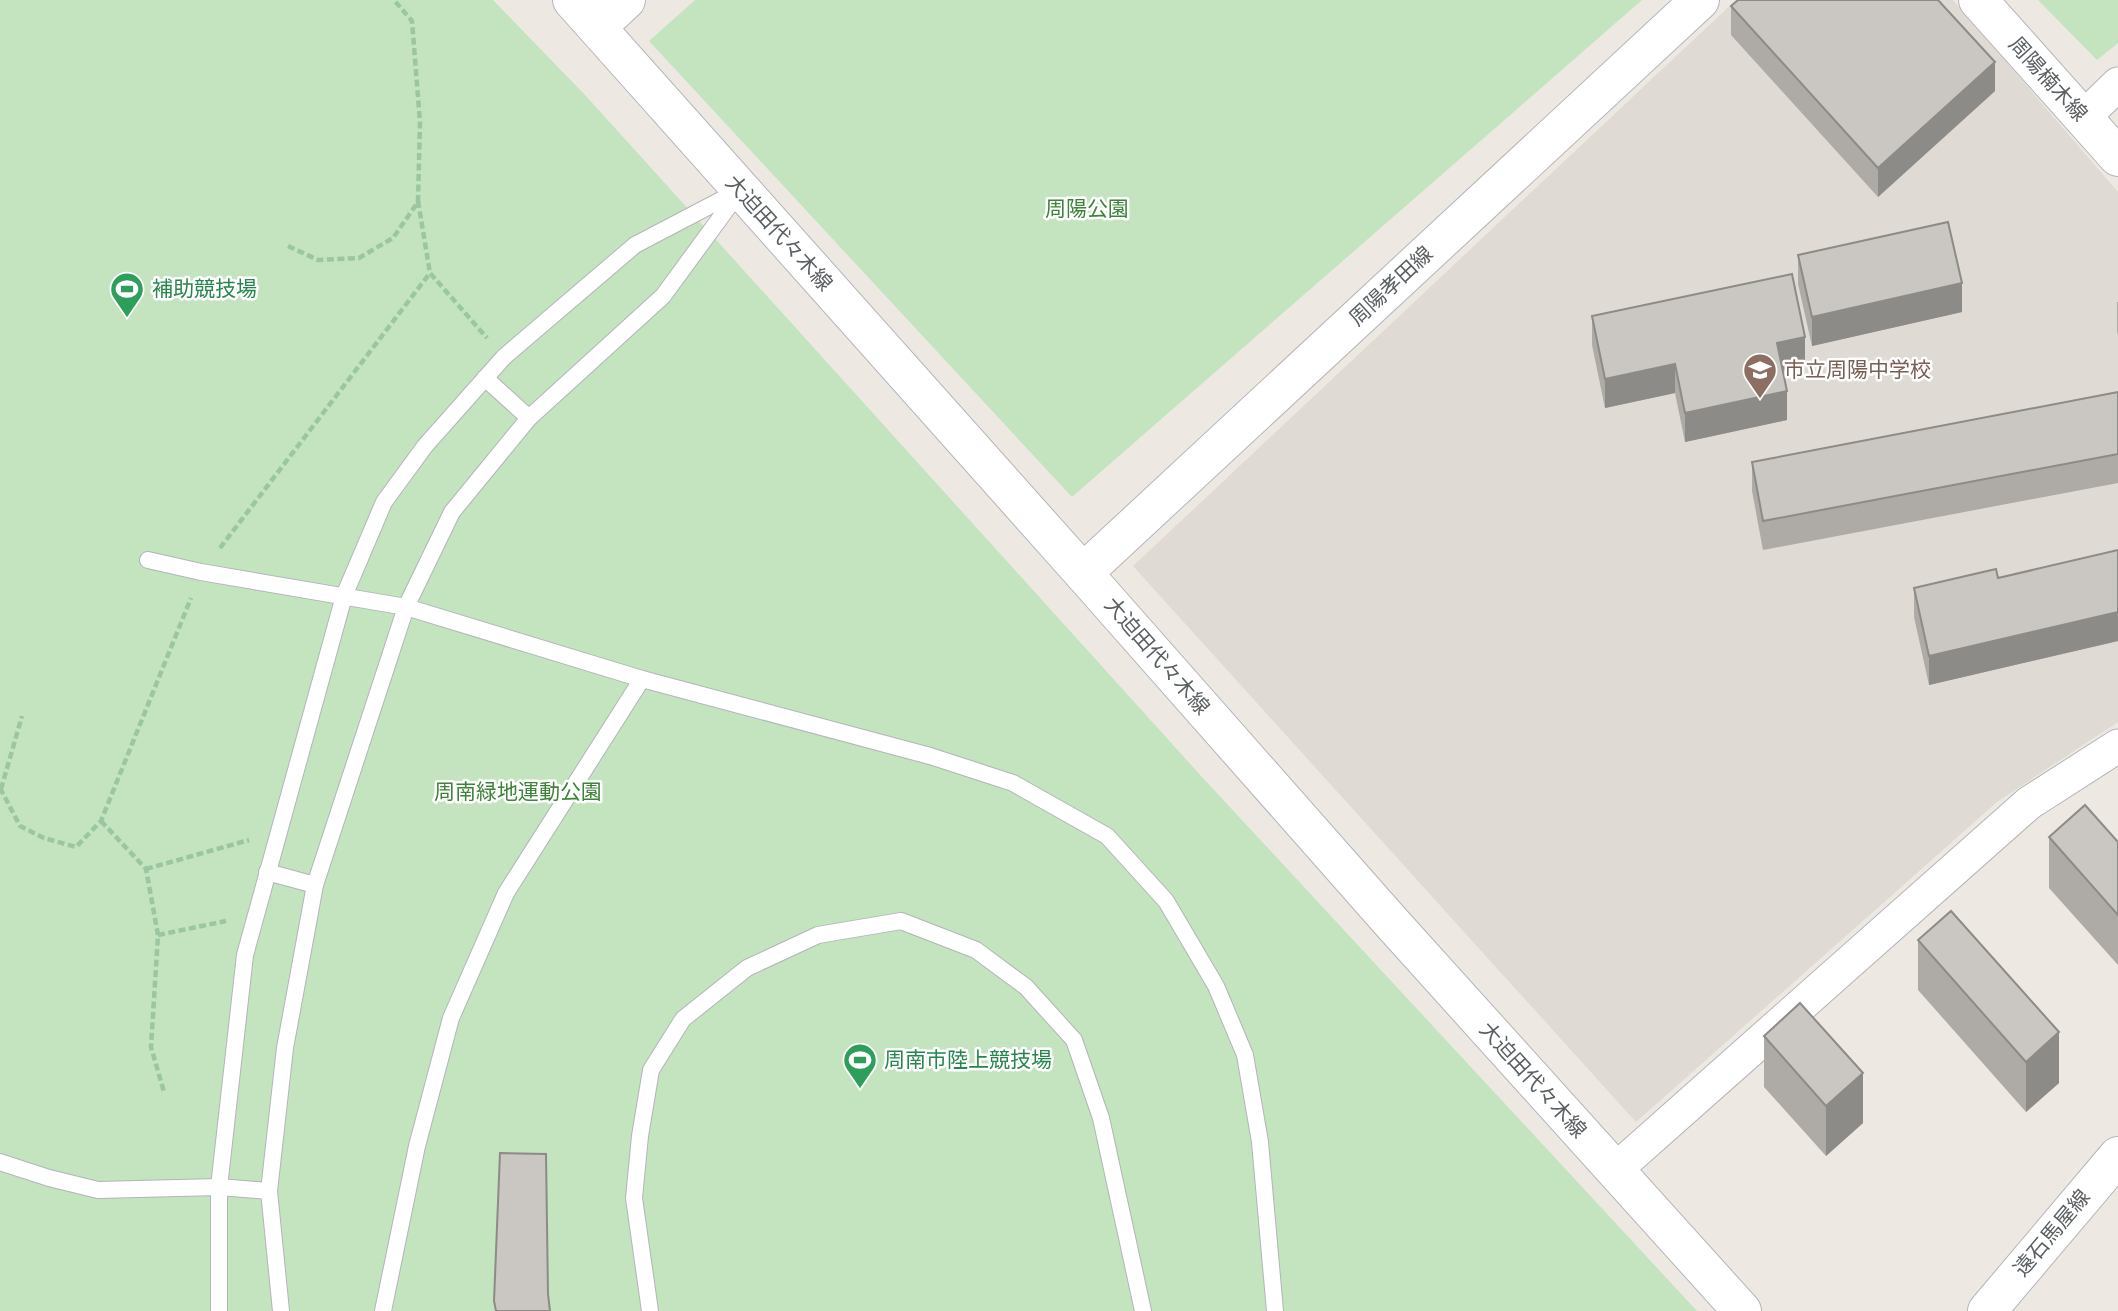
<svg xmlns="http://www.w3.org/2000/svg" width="2118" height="1311" viewBox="0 0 2118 1311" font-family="Signika,'Noto Sans JP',sans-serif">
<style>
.education{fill:#dfdad3}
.green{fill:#c4e3bf}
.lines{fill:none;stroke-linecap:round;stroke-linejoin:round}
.service-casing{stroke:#b3b5b9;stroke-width:18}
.minor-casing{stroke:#b3b5b9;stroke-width:35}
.tertiary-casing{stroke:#b3b5b9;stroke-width:40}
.path{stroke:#9ac7a1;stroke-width:4.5;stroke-dasharray:7 3.5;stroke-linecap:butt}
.service{stroke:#fff;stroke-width:16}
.minor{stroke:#fff;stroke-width:33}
.tertiary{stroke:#fff;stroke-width:38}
.wall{fill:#aeaaa6}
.shaded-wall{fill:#8d8b87}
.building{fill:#cac6c1;stroke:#8d8b87;stroke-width:2}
.labels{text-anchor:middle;stroke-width:5;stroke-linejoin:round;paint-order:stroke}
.street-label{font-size:21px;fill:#5a5f62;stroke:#fff}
.park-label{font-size:21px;fill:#3e8339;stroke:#fff}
.leisure-label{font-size:21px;fill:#27864d;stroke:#fff;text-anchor:start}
.education-label{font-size:21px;fill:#785e54;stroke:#fff;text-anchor:start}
</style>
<rect width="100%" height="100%" fill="#ede9e2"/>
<!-- education -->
<path class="education" d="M1736 0H1953L2118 192V722L1997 802 1636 1122 1133 566Z"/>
<!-- green -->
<g class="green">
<path d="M0 0H493L586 96 1202 777 1697 1311H0Z"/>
<path d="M695 0H1642L1072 497 649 41Z"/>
<path d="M2038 0H2118V43L2097 60Z"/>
</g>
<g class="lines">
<!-- service casing -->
<g class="service-casing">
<g id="service">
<path d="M485 378 529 418"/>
<path d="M148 560 201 572 406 607 642 679 930 756 1013 783 1107 836 1166 901 1216 986 1245 1055 1260 1142 1275 1311"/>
<path d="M267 872 315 885"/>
<path d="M0 1162 49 1178 98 1190 219 1187 269 1191"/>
<path d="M219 1311V1187L245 955 344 596 384 502 425 446 504 357 635 245 740 190"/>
<path d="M281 1311 269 1191 285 1048 315 885 406 607 452 512 529 418 663 296 737 195"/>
<path d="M383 1311 417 1146 451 1018 506 893 642 679"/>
<path d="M650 1311 634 1198 640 1136 651 1070 683 1019 747 968 818 935 901 921 976 950 1026 987 1074 1040 1101 1118 1143 1311"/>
</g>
</g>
<!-- minor casing -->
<g class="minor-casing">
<g id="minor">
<path d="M2083 118 2118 84"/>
<path d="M1614 1171 2029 803 2118 746"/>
</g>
</g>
<!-- tertiary casing -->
<g class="tertiary-casing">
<g id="tertiary">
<path d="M572 0 1083 573 1391 922 1742 1311"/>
<path d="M1978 0 2118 157"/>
<path d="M598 26 626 0"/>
<path d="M1083 573 1700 0"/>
<path d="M1987 1311 2118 1156"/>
</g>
</g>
<!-- path -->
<g class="path">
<path d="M418 201 430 273 487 338"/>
<path d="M288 246 318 260 359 258 393 238 418 202 420 122 412 21 394 0"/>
<path d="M220 548 430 273"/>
<path d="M0 788 20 826 44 838 76 847 101 821 191 598"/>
<path d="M1 789 22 716"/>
<path d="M101 821 146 869 158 935 151 1047 164 1092"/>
<path d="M146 869 249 840"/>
<path d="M158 935 226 921"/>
</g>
<!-- service -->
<use href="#service" class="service"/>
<!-- minor -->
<use href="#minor" class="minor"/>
<!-- tertiary -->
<use href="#tertiary" class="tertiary"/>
</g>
<!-- wall -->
<g class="wall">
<path d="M1731 6 1995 91 1878 197 1731 35Z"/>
<path d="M1798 255 1962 312 1812 346 1798 284Z"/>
<path d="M2117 302H2118V335L2117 331Z"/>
<path d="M1592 316 1805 366 1783 370 1787 420 1685 442 1675 393 1605 408 1592 345Z"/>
<path d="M2118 392V483L1763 550 1752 491V462Z"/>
<path d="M2118 550V641L1929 685 1914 617V588L1998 578Z"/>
<path d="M2049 837 2118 842V965L2049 888Z"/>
<path d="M1918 940 2059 1083 2026 1112 1918 990Z"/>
<path d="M1764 1036 1863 1123 1826 1156 1764 1087Z"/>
</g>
<!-- shaded-wall -->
<g class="shaded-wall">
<path d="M1995 62V91L1878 197V168Z"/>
<path d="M1962 283V312L1812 346V317Z"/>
<path d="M1805 337V366L1777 372V343Z"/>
<path d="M1675 364V393L1605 408V379Z"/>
<path d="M1787 391V420L1685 442V413Z"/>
<path d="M2118 612V641L1929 685V656Z"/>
<path d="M2059 1032V1083L2026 1112V1062Z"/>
<path d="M1863 1073V1123L1826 1156V1106Z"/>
</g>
<!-- building -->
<g class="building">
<path d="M1738 0H1938L1995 62 1878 168 1731 6Z"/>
<path d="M1948 222 1962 283 1812 317 1798 255Z"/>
<path d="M1792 274 1805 337 1777 343 1787 391 1685 413 1675 364 1605 379 1592 316Z"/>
<path d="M2118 392V454L1763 521 1752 462Z"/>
<path d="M2118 550V612L1929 656 1914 588 1996 569 1998 578Z"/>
<path d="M2085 805 2118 842V915L2049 837Z"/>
<path d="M1951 911 2059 1032 2026 1062 1918 940Z"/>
<path d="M1800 1003 1863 1073 1826 1106 1764 1036Z"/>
<path d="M500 1153 546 1154 548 1294 550 1311H496L494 1301Z"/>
</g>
<!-- icons -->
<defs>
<g id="stadium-pin" transform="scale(1.75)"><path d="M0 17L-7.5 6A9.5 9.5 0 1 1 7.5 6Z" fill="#2e9e5b" stroke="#fff"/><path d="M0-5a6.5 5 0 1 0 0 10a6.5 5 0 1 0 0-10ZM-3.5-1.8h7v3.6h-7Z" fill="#fff"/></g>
<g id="school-pin" transform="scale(1.75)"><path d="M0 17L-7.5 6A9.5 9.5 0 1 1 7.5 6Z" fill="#8d6e63" stroke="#fff"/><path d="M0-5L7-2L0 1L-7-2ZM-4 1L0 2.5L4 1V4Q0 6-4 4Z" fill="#fff"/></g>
</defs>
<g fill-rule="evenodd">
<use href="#stadium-pin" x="127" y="289"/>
<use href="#school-pin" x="1760" y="370"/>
<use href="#stadium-pin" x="860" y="1060"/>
</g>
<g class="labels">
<!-- street labels -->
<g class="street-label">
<text transform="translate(2048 79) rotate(48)" y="7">周陽楠木線</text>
<text transform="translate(779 233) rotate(48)" y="7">大迫田代々木線</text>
<text transform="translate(1391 286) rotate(-43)" y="7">周陽孝田線</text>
<text transform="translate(1157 656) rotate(49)" y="7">大迫田代々木線</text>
<text transform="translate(1533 1080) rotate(48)" y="7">大迫田代々木線</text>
<text transform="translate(2052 1233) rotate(-50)" y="7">遠石馬屋線</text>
</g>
<!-- park labels -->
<g class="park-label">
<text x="1087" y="216">周陽公園</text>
<text x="518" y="799">周南緑地運動公園</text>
</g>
<!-- leisure labels -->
<g class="leisure-label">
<text x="152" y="296">補助競技場</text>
<text x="884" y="1067">周南市陸上競技場</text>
</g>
<!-- education labels -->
<g class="education-label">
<text x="1784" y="377">市立周陽中学校</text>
</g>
</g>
</svg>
